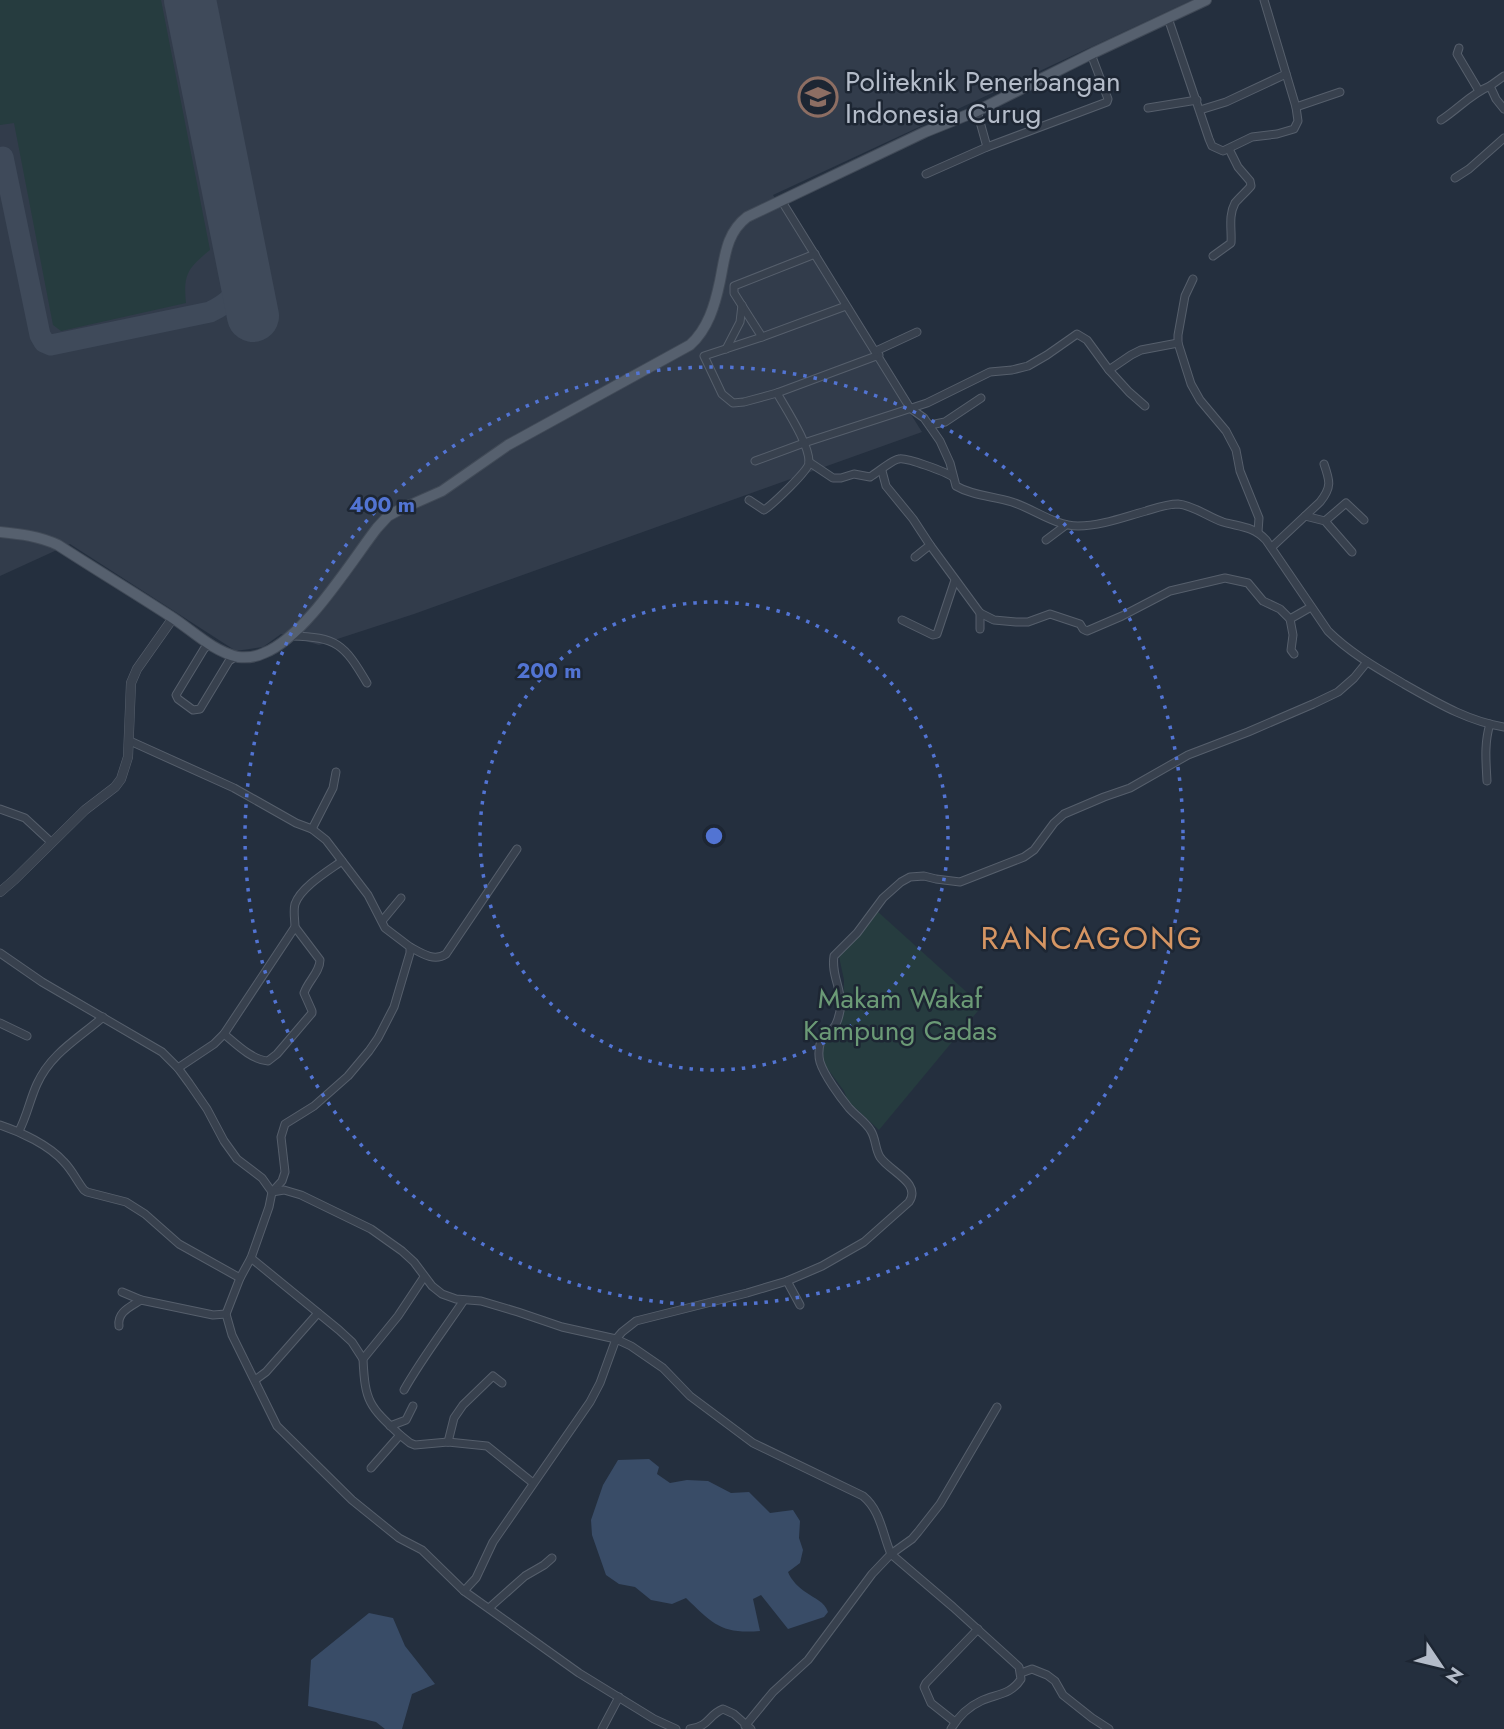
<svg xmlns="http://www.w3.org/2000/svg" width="1504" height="1729" viewBox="0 0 1504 1729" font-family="Jost,sans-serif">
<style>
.airport{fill:#323c4b}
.green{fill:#263c3f}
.water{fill:#394c67}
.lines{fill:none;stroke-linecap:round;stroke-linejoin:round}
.taxiway{stroke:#3f4a5a;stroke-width:21}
.runway{stroke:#3f4a5a;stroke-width:52}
.minor-casing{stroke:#565f6c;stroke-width:9}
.tertiary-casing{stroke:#565f6c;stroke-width:10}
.primary-casing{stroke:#414a57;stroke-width:12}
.minor{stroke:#38414e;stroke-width:7}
.tertiary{stroke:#38414e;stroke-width:9}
.primary{stroke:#56606e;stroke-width:10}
.ring{fill:none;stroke:#5274d3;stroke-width:3.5;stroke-dasharray:3.5 7}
.labels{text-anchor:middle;stroke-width:5;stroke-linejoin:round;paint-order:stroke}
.poi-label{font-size:28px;fill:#b4bcc9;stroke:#1d2633;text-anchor:start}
.park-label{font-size:28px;fill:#6b9a76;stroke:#1d2633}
.quarter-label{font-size:32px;letter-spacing:2px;fill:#d59563;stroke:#1d2633}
.centre{fill:#5274d3;stroke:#1d2633;stroke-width:3.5}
.ring-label{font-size:21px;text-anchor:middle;font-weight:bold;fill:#5274d3;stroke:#1d2633;stroke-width:5;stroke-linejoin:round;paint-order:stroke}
</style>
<rect width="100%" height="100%" fill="#242f3e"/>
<!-- airport -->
<path class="airport" d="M0 0H1192L773 195 922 432 414 614 319 645 281 634 263 647 236 651 70 544 0 576Z"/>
<!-- green -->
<g class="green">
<path d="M0 0H161L210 250C188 268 183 274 186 303L61 331 53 325 14 123 0 125Z"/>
<path d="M877 911 982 1006 879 1130 848 1101 844 1091 824 1064 820 1052 824 1041 843 1014 844 980 838 952Z"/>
</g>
<!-- water -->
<g class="water">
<path d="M649 1459 659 1467 657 1474 670 1483 687 1480 708 1481 731 1493 749 1492 770 1513 793 1510 800 1521 799 1538 803 1550 800 1563 788 1572C791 1580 799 1588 807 1593 815 1599 824 1601 828 1612L824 1617 788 1629 761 1595 753 1599 760 1631C721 1634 713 1624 686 1598L672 1604 651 1600 635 1587 619 1584 606 1575 592 1535 591 1520 603 1485 618 1460Z"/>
<path d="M369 1613 393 1618 405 1646 435 1684 412 1694 402 1729H385L376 1722 308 1706 311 1660Z"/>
</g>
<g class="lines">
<!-- taxiway -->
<path class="taxiway" d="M3 157 40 335 44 342 51 345 210 312C231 302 238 293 244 270"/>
<!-- runway -->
<path class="runway" d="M190 0 253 316"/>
<!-- minor casing -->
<g class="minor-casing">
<g id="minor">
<path d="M1168 18 1209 139 1212 146 1223 151 1252 137 1277 134 1294 129 1298 121 1296 107 1264 0"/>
<path d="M1459 48 1457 54 1479 91"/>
<path d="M1504 76 1490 86 1496 99 1504 109"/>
<path d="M1296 107 1340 92"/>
<path d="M1148 108 1197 100"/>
<path d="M1200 110 1226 102 1286 74"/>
<path d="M977 111 987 147"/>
<path d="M1441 120C1458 109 1472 93 1490 86"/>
<path d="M926 174 987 147 1107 102 1108 99 1091 54"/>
<path d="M1455 178 1469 169 1504 138"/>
<path d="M781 200 910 408 924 418 940 441 950 463 956 486C973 496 993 496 1012 502 1034 509 1055 526 1078 526 1101 526 1124 517 1146 511 1156 508 1167 504 1178 504 1193 505 1208 517 1223 522 1240 527 1253 526 1266 540L1328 631C1350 653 1377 668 1404 684 1436 702 1467 721 1504 727"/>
<path d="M1213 256 1231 243C1232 230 1228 216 1235 203 1240 197 1246 192 1251 186L1250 181 1238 167 1229 149"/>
<path d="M1193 279 1185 296 1178 335V343L1191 384 1200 400 1226 431 1236 450 1240 471 1259 518 1258 532"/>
<path d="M846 306 762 337 704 356 722 394 733 403 744 402 777 393 879 355"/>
<path d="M762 337 734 293V286L815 254"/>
<path d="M726 349 740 322 742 305"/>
<path d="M876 351 917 332"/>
<path d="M1109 370 1129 392 1145 406"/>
<path d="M930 425 945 422 981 398"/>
<path d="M755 461 804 443 927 403 990 372 1012 370 1028 366 1047 355 1077 334 1087 340 1109 370 1131 355 1141 350 1178 343"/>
<path d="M809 462 833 478H841L854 474 870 477C877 473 893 459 899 459 906 457 946 472 953 477"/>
<path d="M882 471 886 486 913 519 930 545 915 557"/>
<path d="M749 500 764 510C772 505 808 471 809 463 810 445 786 409 777 393"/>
<path d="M1305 516 1325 521 1352 552"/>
<path d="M1325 521 1346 503 1364 520"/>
<path d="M1046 540 1066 525"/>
<path d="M930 545 980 613V629"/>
<path d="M1272 547 1320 502C1332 487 1330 481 1324 464"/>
<path d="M980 613 994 620 1016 622H1028L1050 614 1080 624 1083 629 1087 631 1122 616 1170 591 1225 578 1248 583 1263 601 1280 609 1290 619"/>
<path d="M902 620 933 635 937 634 955 580"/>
<path d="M291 636C337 637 344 644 367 683"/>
<path d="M209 644 204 649 176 695 178 699 193 710 200 709 229 661 236 656"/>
<path d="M1294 654 1291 650 1293 635 1290 619 1311 607"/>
<path d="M130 741 234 788 296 823 312 829 326 840 368 895 385 928 410 947V953L394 1007 378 1038 369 1051 348 1076 314 1106 285 1124 281 1137 285 1172 282 1181 272 1192 269 1207 251 1258 240 1278 226 1314 232 1335 277 1426 352 1500 399 1538 422 1550 464 1591 579 1673 654 1719 676 1729"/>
<path d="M1487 781C1486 762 1484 743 1490 724"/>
<path d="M0 809 25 818 52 843"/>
<path d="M312 829 333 788 336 772"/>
<path d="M382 921 401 898"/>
<path d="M410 947C421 953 434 962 446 954L517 849"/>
<path d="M0 953 42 982 162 1052 178 1068 189 1083 207 1109 224 1141 237 1159 262 1178 272 1192 284 1190 301 1195 371 1229 402 1251 414 1262 432 1286 442 1294 456 1299 481 1301 518 1312 562 1327 616 1339 631 1346 663 1368 690 1396 753 1443 863 1496C881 1511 882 1533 891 1554L953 1607 1019 1667 1021 1679C1011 1695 996 1694 981 1701 968 1707 958 1717 951 1729"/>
<path d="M0 1023 27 1036"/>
<path d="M224 1034C236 1044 252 1060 268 1061L277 1054 312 1013V1011L304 993C308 981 320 972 320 960L295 927"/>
<path d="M178 1068 214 1044 224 1034 295 927C295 920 293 911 295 904 301 887 328 871 342 861"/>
<path d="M0 1125C21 1132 49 1145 64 1162 72 1170 77 1181 84 1190L87 1192 126 1202 145 1214 179 1244 240 1278"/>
<path d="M19 1131C27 1116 30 1099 37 1084 51 1053 79 1038 103 1017"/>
<path d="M251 1258 339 1330 352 1342 363 1359"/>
<path d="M787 1281 800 1305"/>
<path d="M122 1292 141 1300 213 1315 226 1314"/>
<path d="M119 1326C117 1312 130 1307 141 1300"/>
<path d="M255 1380 266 1372 318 1313"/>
<path d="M404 1390C422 1358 444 1330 464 1300"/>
<path d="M390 1426 406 1420 413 1406"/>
<path d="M400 1435 410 1443 415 1445 448 1442 487 1446 533 1483"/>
<path d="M448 1442 454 1418 463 1405 493 1376 502 1383"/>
<path d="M371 1468 400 1435C369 1406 365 1402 363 1359L398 1316 424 1277"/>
<path d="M464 1591 476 1578 493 1542 590 1402 600 1383 616 1339 622 1332 636 1321 747 1293 787 1281 822 1266 864 1242 909 1202C922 1183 889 1171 880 1157 875 1149 876 1139 871 1131 866 1122 856 1116 849 1108 840 1097 824 1075 820 1062 818 1055 819 1047 821 1040 825 1034 833 1031 836 1024 849 995 830 980 834 956L857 933 883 898 901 882 910 877 924 876 936 879 960 882 1024 857 1034 850 1054 823 1064 814 1104 797 1130 788 1188 755 1248 732 1313 704 1338 692 1354 678 1367 662"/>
<path d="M489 1608 525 1576 544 1565 552 1558"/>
<path d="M1021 1673 1032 1669 1047 1675 1055 1681 1063 1695 1092 1718 1109 1729"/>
<path d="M955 1722 931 1703 924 1687 926 1683 978 1629"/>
<path d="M745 1726 773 1692 808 1660 872 1574 891 1554 912 1539 918 1532 940 1504 997 1407"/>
<path d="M602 1729 619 1697"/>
<path d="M690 1729C710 1726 708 1715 723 1709L734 1714 751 1729"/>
</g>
</g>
<!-- tertiary casing -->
<g class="tertiary-casing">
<path id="tertiary" d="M0 892 14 880 85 810 115 787 121 779 128 757 131 683 137 669 173 618"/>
</g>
<!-- primary casing -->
<g class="primary-casing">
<path id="primary" d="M0 532C20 534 39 536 58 545 95 569 133 592 170 616 192 630 212 651 238 657 247 658 256 657 264 653 305 637 350 563 377 528L388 516 399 510 442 491 508 445 690 345C708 329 715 305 720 281 725 257 726 233 747 217L925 132 977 111 1093 53 1206 0"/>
</g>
<!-- minor -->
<use href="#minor" class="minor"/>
<!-- tertiary -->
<use href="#tertiary" class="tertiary"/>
<!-- primary -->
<use href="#primary" class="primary"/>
</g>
<!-- distance rings -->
<g class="ring">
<circle cx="714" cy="836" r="234"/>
<circle cx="714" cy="836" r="469"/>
</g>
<!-- icons -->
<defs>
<g id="university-ring" transform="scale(2.0125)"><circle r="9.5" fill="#1d2633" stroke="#8d6e63" stroke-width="1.5"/><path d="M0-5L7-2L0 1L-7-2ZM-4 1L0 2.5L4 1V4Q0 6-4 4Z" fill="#8d6e63"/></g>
</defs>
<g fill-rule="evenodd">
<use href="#university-ring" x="818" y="97"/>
</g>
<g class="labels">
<!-- poi labels -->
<g class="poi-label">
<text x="845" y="91">Politeknik Penerbangan<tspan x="845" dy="32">Indonesia Curug</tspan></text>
</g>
<!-- park labels -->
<g class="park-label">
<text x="900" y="1008">Makam Wakaf<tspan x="900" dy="32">Kampung Cadas</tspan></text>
</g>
<!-- quarter labels -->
<g class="quarter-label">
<text x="1092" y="949">RANCAGONG</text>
</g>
</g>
<circle cx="714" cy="836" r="10" class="centre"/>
<g class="ring-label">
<text x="382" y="512">400 m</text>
<text x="549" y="678">200 m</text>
</g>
<!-- north arrow -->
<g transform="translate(1441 1666) rotate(125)" stroke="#1d2633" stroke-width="5" paint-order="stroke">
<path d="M0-5L12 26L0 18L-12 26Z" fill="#b4bcc9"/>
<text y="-10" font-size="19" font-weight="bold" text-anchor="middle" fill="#b4bcc9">N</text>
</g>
</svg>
